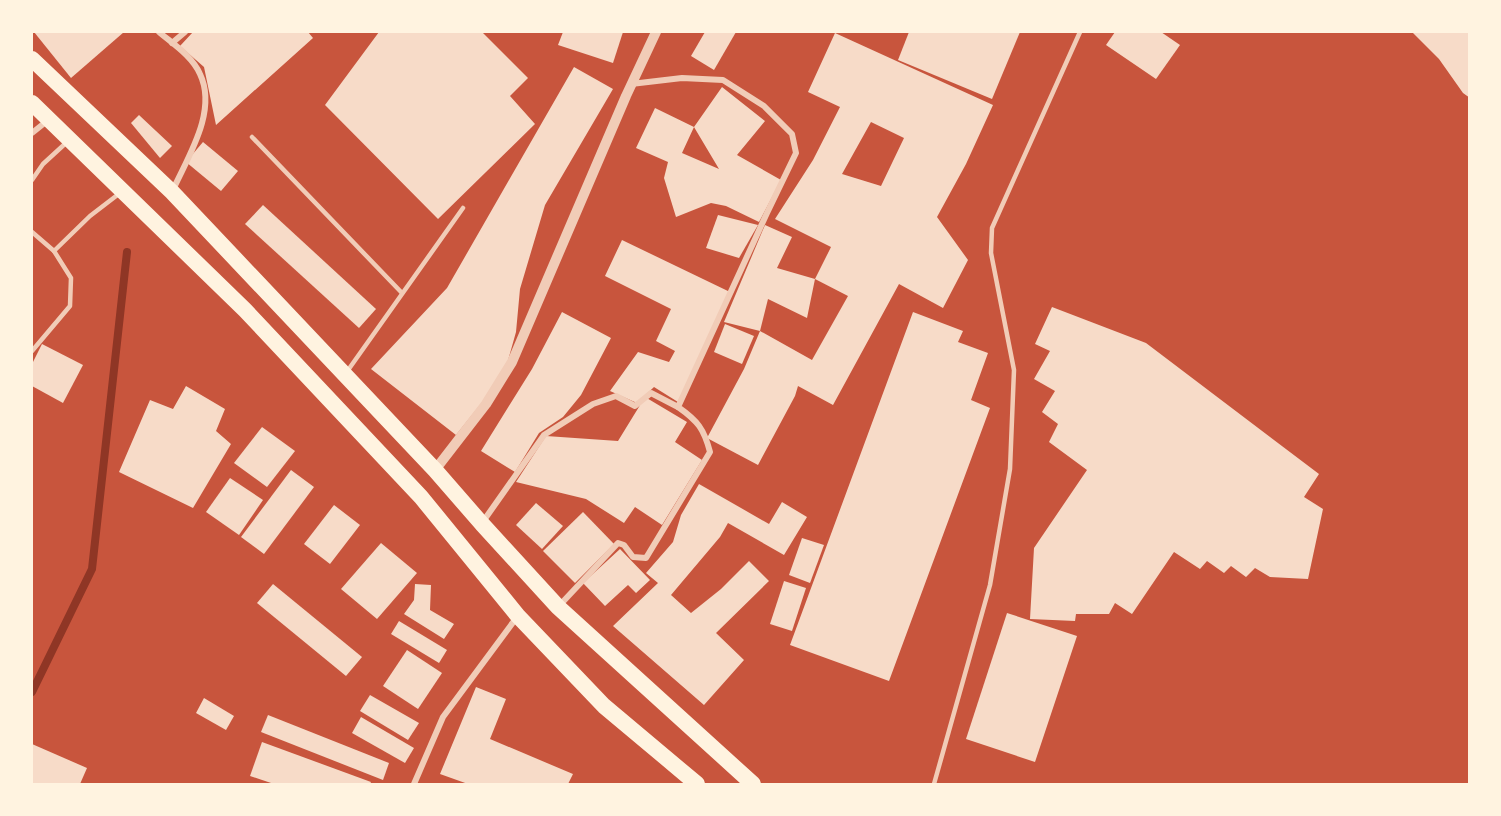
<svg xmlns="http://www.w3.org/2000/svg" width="1501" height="816" viewBox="0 0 1501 816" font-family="'Golos Text',sans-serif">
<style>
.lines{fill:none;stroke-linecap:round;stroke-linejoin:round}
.stream{stroke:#8f3625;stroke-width:8}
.building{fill:#f7dbc8;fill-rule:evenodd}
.service{stroke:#f1ccb7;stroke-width:4.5}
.minor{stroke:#f1ccb7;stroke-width:6}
.tertiary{stroke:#f1ccb7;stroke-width:10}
.trunk{stroke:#fff3e0;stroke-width:16}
</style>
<rect width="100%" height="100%" fill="#c8553d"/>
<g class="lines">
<!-- stream -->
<path class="stream" d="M32 692 92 569 127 252"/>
</g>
<!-- building -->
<g class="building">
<path d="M34 32H124L71 78Z"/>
<path d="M193 32H308L313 38 216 125 204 67 180 46Z"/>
<path d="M379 32H482L528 78 510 96 535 124 438 219 325 105Z"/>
<path d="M563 32H623L613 63 558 45Z"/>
<path d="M705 32H736L714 70 691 56Z"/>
<path d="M909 32H1020L992 99 898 60Z"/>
<path d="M1115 32H1161L1180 45 1156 79 1106 45Z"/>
<path d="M1412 32H1470V98L1463 93 1439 59Z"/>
<path d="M835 33 993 105 966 164 937 217 968 260 943 308 899 284 833 405 798 386 795 396 758 465 707 438 744 369 760 331 812 360 848 296 815 279 807 318 768 299 760 331 724 322 765 225 792 237 777 268 815 279 831 247 775 219 813 160 840 107 808 92ZM871 122 904 138 881 186 842 174Z"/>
<path d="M574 67 613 89 545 205 520 289 516 332 507 364 488 395 456 435 371 369 447 288Z"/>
<path d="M722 87 765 121 737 155 781 180 759 222 726 206 711 203 676 217 664 178 668 162 636 148 655 108 694 127ZM694 127 719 169 682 153Z"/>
<path d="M139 115 172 146 160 158 131 123Z"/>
<path d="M203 142 238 171 221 191 186 162Z"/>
<path d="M263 205 376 309 359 328 245 224Z"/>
<path d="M718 215 758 225 739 258 706 248Z"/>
<path d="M622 240 730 292 678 402 654 387 637 403 610 391 638 352 669 362 675 351 656 341 671 309 605 276Z"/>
<path d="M1052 307 1146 343 1319 474 1304 497 1323 509 1308 579 1270 577 1255 568 1246 577 1231 566 1224 573 1207 561 1200 569 1174 552 1132 614 1115 603 1109 614H1076L1075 621 1030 619 1034 548 1087 470 1049 442 1058 424 1042 412 1055 391 1034 379 1050 351 1035 344Z"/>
<path d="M562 312 611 338 581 395 563 417 539 433 515 472 481 451 532 369Z"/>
<path d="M913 312 963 331 958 342 988 353 971 400 990 408 889 681 790 645Z"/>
<path d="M725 324 754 336 742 364 714 352Z"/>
<path d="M42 344 83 365 63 403 32 386V364Z"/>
<path d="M186 386 225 409 216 431 231 444 193 508 119 472 150 400 173 409Z"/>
<path d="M645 397 687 422 675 442 702 460 662 525 635 507 624 523 586 499 516 482 546 436 618 441Z"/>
<path d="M262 427 295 451 267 487 234 463Z"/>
<path d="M291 470 314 487 264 554 241 537Z"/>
<path d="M230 478 263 500 239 535 206 512Z"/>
<path d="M699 484 769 524 782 502 807 517 784 555 728 523 720 537 671 595 691 613 721 589 749 561 769 581 716 633 744 660 704 705 613 626 658 583 646 573 673 542 681 515Z"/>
<path d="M536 503 563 526 542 549 516 525Z"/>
<path d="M334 505 360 525 330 564 304 544Z"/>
<path d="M583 512 614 544 575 583 543 551Z"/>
<path d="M802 538 824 545 810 583 789 575Z"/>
<path d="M381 543 417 573 377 619 341 589Z"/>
<path d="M620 549 650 580 636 593 628 585 605 606 583 583Z"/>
<path d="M784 581 806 588 792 631 770 624Z"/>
<path d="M273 584 362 657 346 676 257 603Z"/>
<path d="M415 584 431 585 430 610 454 624 444 639 404 614 414 600Z"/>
<path d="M1007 613 1077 636 1035 762 966 739Z"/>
<path d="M399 621 447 650 439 663 391 634Z"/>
<path d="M407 650 442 673 418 709 383 686Z"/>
<path d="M476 687 506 699 490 739 573 774 568 784H468L440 774Z"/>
<path d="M370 695 419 723 408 740 360 711Z"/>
<path d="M204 698 234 716 226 730 196 713Z"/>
<path d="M268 715 389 763 383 780 261 732Z"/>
<path d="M361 717 414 748 405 763 352 733Z"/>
<path d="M262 742 371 782 370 784H274L250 776Z"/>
<path d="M32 744 87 768 80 784H32Z"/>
</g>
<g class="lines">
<!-- service -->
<g class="service">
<path d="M252 137 402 293"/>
<path d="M32 180 43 164 67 142"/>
<path d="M32 232 54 251 90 216 120 193"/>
<path d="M32 351 70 306 71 278 54 251"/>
<path d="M346 373 463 208"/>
<path d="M934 784 990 585 1010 469 1014 370 991 253 992 228 1080 32"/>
</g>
<!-- minor -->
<g class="minor">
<path d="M159 32C173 44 192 56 200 74 218 112 187 158 172 192"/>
<path d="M172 43 185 32"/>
<path d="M32 133 47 121"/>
<path d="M482 523 544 435 593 404 616 396 635 406 651 393 678 407"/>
<path d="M558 607 618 543 624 545 633 557 646 558 710 452C704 429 698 421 678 407L767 213 796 153 792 134 764 106 723 80 682 78 631 84"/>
<path d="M414 784 443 717 517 617"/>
</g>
<!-- tertiary -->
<path class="tertiary" d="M435 470 486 404 512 362 626 96 656 32"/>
<!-- trunk -->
<g class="trunk">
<path d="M32 59 172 192 435 470 482 524 558 607 753 784"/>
<path d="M32 103 245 310 421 497 518 616 604 706 697 784"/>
</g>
</g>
<!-- border -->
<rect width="1501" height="816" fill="none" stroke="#fff3e0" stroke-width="66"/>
</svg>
